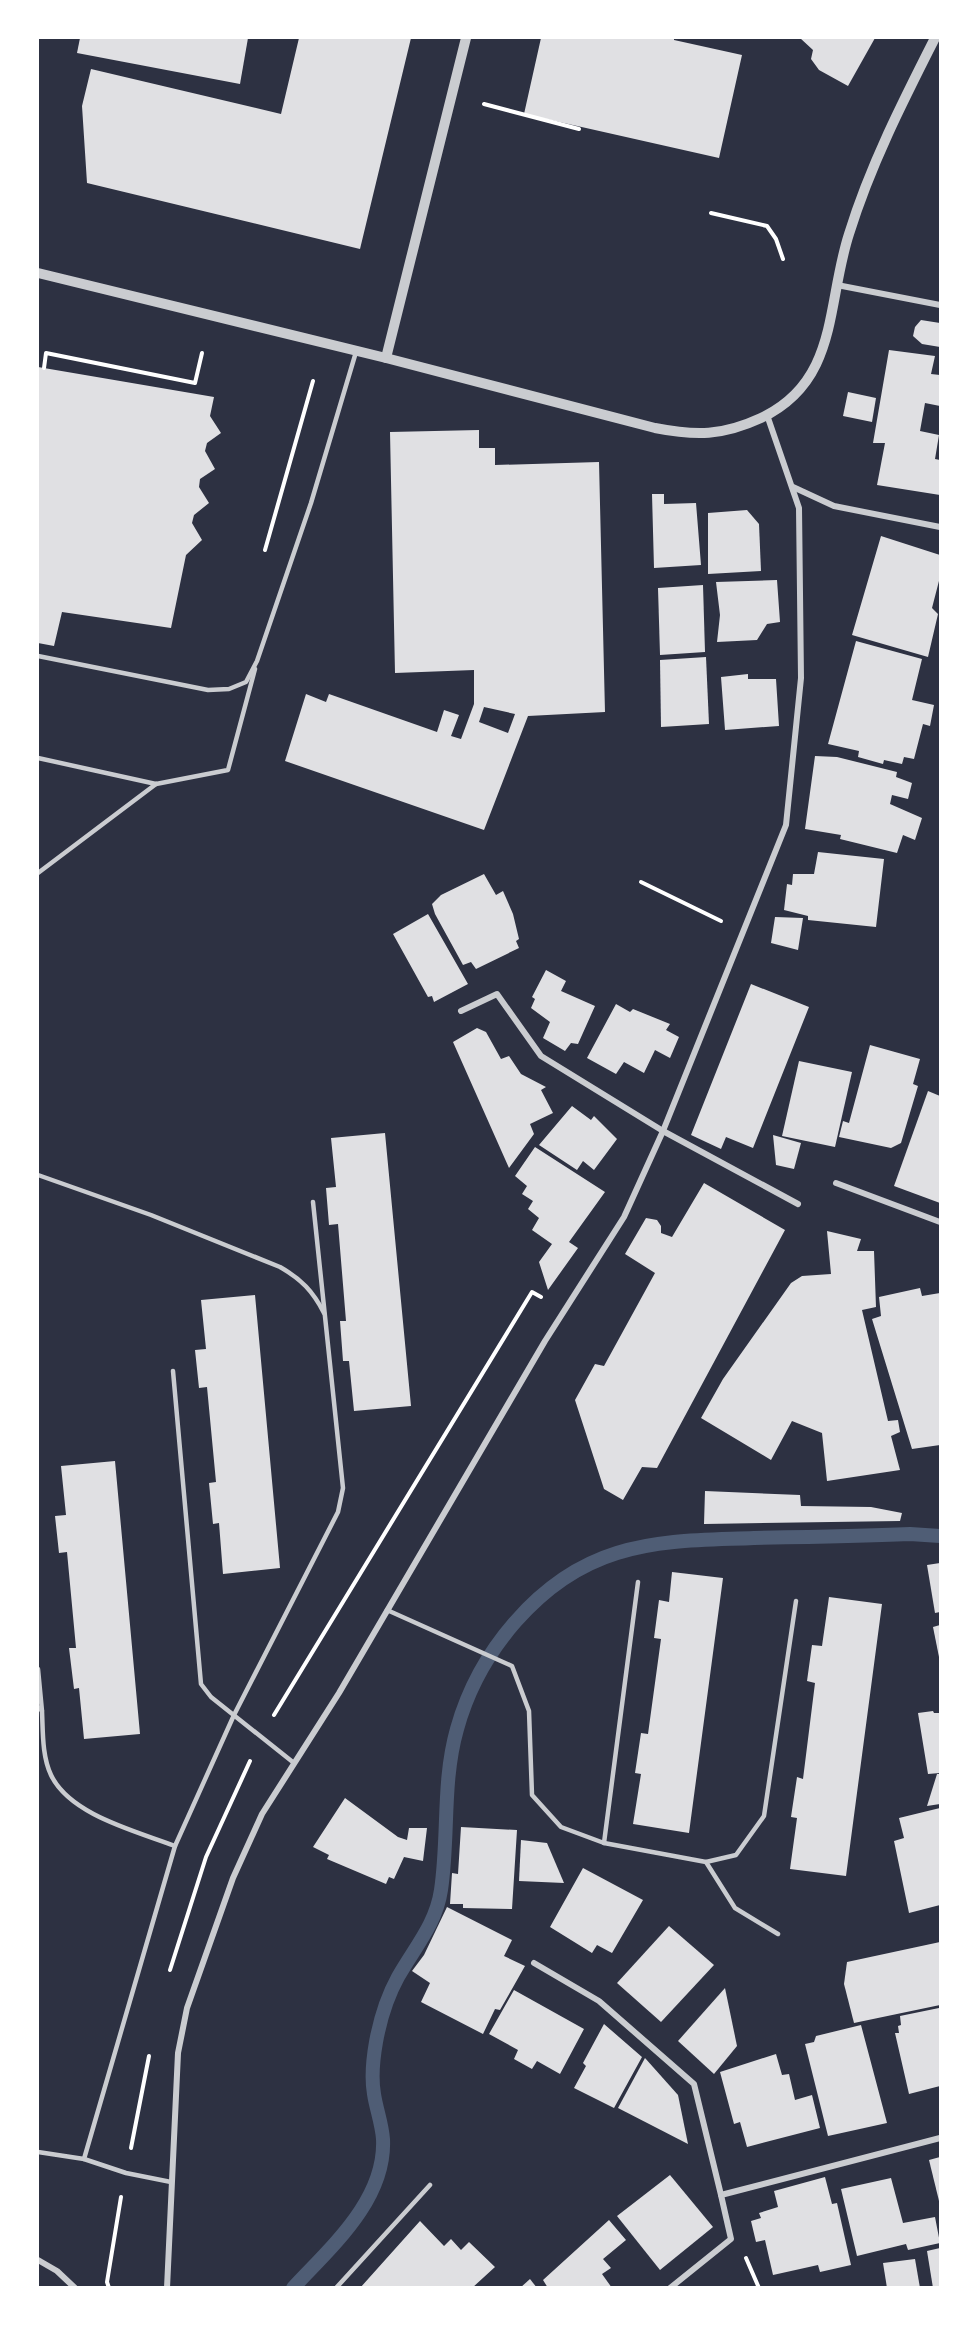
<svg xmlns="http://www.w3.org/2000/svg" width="978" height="2325" viewBox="0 0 978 2325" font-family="'PT Sans',sans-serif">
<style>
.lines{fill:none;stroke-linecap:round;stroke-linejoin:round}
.stream{stroke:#4f5d75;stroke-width:14}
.building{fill:#e0e0e3;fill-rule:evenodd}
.path{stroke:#fff;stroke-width:4}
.service{stroke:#caccd0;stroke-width:4.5}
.minor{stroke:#caccd0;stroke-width:6}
.tertiary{stroke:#caccd0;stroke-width:10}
</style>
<rect width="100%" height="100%" fill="#2d3142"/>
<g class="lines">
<!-- stream -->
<path class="stream" d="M293 2288C331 2247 386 2200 383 2139 382 2124 376 2108 374 2094 371 2077 373 2059 376 2042 380 2020 387 1997 398 1977 415 1947 436 1924 441 1890 449 1836 442 1782 457 1729 478 1653 539 1577 617 1553 662 1539 708 1540 754 1538 806 1537 858 1536 910 1534L940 1536"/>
</g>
<!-- building -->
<g class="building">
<path d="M80 38H248L240 84 77 53Z"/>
<path d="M299 38H411L360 249 87 183 82 106 91 69 281 114Z"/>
<path d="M541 38H674V40L742 55 719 158 524 114Z"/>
<path d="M800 38H875L848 86 819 70 811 59 813 50Z"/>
<path d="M921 320 940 323V347L922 344 913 336 915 327Z"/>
<path d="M889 350 935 356 931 374 940 375V406L925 403 920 431 939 435 935 459 940 460V495L877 485 885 443H873Z"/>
<path d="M38 367 214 397 210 416 221 433 207 443 205 451 215 469 200 479 199 487 209 503 194 515 192 523 202 540 186 555 171 628 62 612 54 646 38 643Z"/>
<path d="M848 392 876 398 872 422 843 416Z"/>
<path d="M479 430V448H495V465L599 462 605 712 528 716 484 830 285 761 306 694 326 702 329 694 437 732 444 710 459 715 451 736 461 739 474 704V670L395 673 390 432ZM484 707 515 714 508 733 479 722Z"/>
<path d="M652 494H664V504L696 503 701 565 654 568Z"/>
<path d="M747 510 759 524 761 571 708 574V513Z"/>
<path d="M881 536 940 555V577L932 608 938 614 928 657 852 635Z"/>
<path d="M777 580 780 622 767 624 757 640 717 642 720 615 716 582Z"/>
<path d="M703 585 705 652 660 655 658 588Z"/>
<path d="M856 641 922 659 912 700 934 705 930 726 923 724 914 759 904 757 902 764 884 760 883 764 858 757 859 751 828 744Z"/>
<path d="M706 657 709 724 661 727 660 660Z"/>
<path d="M748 674V679H776L779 726 725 730 721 677Z"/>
<path d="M815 756 837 757 897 772 896 777 912 783 908 799 892 795 890 804 922 818 915 840 903 835 897 853 840 839 841 835 805 829Z"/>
<path d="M818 852 884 859 876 927 808 920V916L784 910 787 884 792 885 793 874H814Z"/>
<path d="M484 874 496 895 503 891 513 914 519 939 516 941 519 948 476 969 471 962 463 965 435 914 432 904 441 895Z"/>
<path d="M428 914 468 984 434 1002 432 996 428 997 393 934Z"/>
<path d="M775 917 803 918 798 950 771 943Z"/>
<path d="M546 970 566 981 561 991 595 1006 578 1044 571 1043 565 1051 543 1038 550 1022 531 1008 535 999 532 997Z"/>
<path d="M751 984 809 1007 753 1148 726 1137 721 1149 691 1135Z"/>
<path d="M616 1004 630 1012 633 1009 670 1024 666 1030 679 1037 670 1058 655 1050 644 1073 624 1062 616 1074 587 1058Z"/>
<path d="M477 1028 486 1032 501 1059 509 1056 521 1074 546 1087 541 1090 553 1113 530 1124 534 1134 509 1168 453 1042Z"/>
<path d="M870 1045 920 1059 913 1084 918 1086 901 1143 891 1148 839 1137 843 1121 849 1123Z"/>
<path d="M799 1061 852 1072 835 1147 782 1136Z"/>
<path d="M928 1091 940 1096V1203L894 1186Z"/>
<path d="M572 1106 591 1120 594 1116 617 1139 594 1170 583 1161 577 1170 539 1145Z"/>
<path d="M385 1133 411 1406 354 1411 349 1361H343L340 1321H346L338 1224 329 1225 326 1188 336 1187 331 1138Z"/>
<path d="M773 1135 801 1143 794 1169 776 1165Z"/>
<path d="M535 1147 605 1192 569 1242 578 1248 548 1290 539 1262 552 1244 532 1230 539 1218 528 1209 533 1201 522 1194 527 1186 515 1176Z"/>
<path d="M704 1183 785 1230 657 1468 642 1467 623 1500 604 1489 575 1400 595 1364 604 1366 655 1273 625 1254 646 1218 657 1220 661 1226V1233L672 1237Z"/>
<path d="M827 1231 861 1239 857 1251H874L876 1307 862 1310 888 1421 898 1420 900 1432 891 1436 900 1470 827 1481 822 1433 792 1421 771 1460 701 1418 723 1379 791 1283 802 1276 831 1274Z"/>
<path d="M920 1288 922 1296 940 1293V1445L912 1449 872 1319 881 1316 879 1297Z"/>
<path d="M255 1295 280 1568 223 1574 219 1523 213 1524 209 1483 216 1482 207 1387 199 1388 195 1350 206 1349 201 1300Z"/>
<path d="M115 1461 140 1734 84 1739 79 1688 74 1689 69 1648H76L67 1552 59 1553 55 1516 66 1515 61 1466Z"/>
<path d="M705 1491 800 1495 801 1506 871 1507 902 1513 900 1521 704 1524Z"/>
<path d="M940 1563V1612L935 1613 927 1565Z"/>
<path d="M672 1572 723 1578 689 1833 633 1824 641 1774 635 1773 641 1733 648 1734 661 1639 654 1638 659 1600 669 1602Z"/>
<path d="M829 1597 882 1604 846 1876 790 1869 797 1818 791 1817 797 1777 803 1779 815 1683 807 1681 812 1645 822 1646Z"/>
<path d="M940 1625V1662L933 1627Z"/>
<path d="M933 1711 934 1713H940V1773L928 1774 918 1713Z"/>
<path d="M937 1774H940V1804L927 1806Z"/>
<path d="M345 1798 398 1837 407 1840 409 1828H427L423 1861 404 1857 394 1879 389 1877 386 1884 327 1859 329 1855 313 1847Z"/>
<path d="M940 1808V1905L909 1913 894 1841 904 1838 899 1818Z"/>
<path d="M461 1827 517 1830 512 1909 463 1908V1904H450L452 1873 458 1874Z"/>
<path d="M521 1840 547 1843 564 1883 519 1881Z"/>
<path d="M583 1868 643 1900 612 1953 597 1945 592 1953 550 1927Z"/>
<path d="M447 1907 512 1940 504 1956 525 1966 500 2010 495 2009 483 2034 421 2002 430 1983 412 1971 424 1955Z"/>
<path d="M669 1926 714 1965 661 2022 617 1983Z"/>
<path d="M940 1942V2005L854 2023 844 1984 847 1962Z"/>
<path d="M725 1988 737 2046 714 2074 678 2041Z"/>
<path d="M514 1990 584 2029 560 2074 537 2061 532 2069 514 2059 518 2050 489 2034Z"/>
<path d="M939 2008 940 2086 909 2094 895 2033H899L898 2026 901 2025 900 2016Z"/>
<path d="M604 2024 642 2057 614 2108 574 2088 586 2066 583 2063Z"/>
<path d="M861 2025 887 2123 828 2136 805 2044 814 2042 816 2036Z"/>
<path d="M776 2054 782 2075 789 2074 795 2100 812 2095 820 2128 747 2147 740 2122 734 2124 720 2072Z"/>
<path d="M645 2058 678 2095 688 2144 618 2108Z"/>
<path d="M940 2157V2205L929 2160Z"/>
<path d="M670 2175 713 2227 660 2270 617 2216Z"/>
<path d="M825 2177 832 2204 837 2203 851 2265 820 2272 818 2265 773 2275 765 2240 756 2242 751 2221 761 2218 759 2213 778 2207 774 2191Z"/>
<path d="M891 2178 903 2223 935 2217 940 2243 908 2250 906 2244 857 2256 841 2189Z"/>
<path d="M609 2220 626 2240 603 2259 611 2268 602 2274 612 2288H548L543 2280Z"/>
<path d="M420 2221 444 2246 451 2239 461 2250 469 2242 495 2267 472 2288H360Z"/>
<path d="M940 2248V2288H933L927 2251Z"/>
<path d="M915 2259 920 2288H887L883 2263Z"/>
<path d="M530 2279 537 2288H520Z"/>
</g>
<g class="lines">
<!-- path -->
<g class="path">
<path d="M484 104 579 129"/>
<path d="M711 213 767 226 776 239 783 259"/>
<path d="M44 368 46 353 195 383 202 353"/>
<path d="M265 550 313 381"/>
<path d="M641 882 721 921"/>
<path d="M274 1715 532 1292 541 1297"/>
<path d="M170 1970 206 1857 250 1761"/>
<path d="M131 2148 149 2056"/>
<path d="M746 2258 759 2288"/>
<path d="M109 2288 107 2282 121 2197"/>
</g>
<!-- service -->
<g class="service">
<path d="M38 656 208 690 229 689 246 682 257 661 311 503 356 352"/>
<path d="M38 758 156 784 228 770 255 669"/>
<path d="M38 873 156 784"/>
<path d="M38 1175 151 1215 280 1267C301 1279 313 1291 324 1313"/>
<path d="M173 1371 201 1684 211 1697 294 1763"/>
<path d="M387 1610 512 1666 529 1711 532 1795 561 1827 604 1843 706 1862 736 1855 764 1816 796 1601"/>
<path d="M38 1669 42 1711"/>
<path d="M38 1707 42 1711C43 1732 42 1756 51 1775 70 1815 136 1831 175 1846"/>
<path d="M604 1843 638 1582"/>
<path d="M706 1862 735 1908 778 1934"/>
<path d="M38 2152 84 2159 126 2173 171 2182"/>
<path d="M84 2159 175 1846 234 1715 338 1512 343 1488 313 1202"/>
<path d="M336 2288 430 2185"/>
</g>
<!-- minor -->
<g class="minor">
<path d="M837 285 940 305"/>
<path d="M793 487 834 506 940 527"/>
<path d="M461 1011 497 994 541 1056 663 1131 798 1204"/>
<path d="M836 1183 940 1222"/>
<path d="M534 1963 599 2001 694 2084 721 2195 940 2138"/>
<path d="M38 2260 57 2271 75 2288"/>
<path d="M167 2288 178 2053 187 2008 233 1878 262 1814 339 1693 545 1341 624 1217 663 1131 786 825 801 678 799 508 767 415"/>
<path d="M670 2288 731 2239 721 2195"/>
</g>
<!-- tertiary -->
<g class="tertiary">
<path d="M38 273 386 358 655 428C696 436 722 436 761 418 839 381 826 305 849 234 870 166 903 101 935 38"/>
<path d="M386 358 466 38"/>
</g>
</g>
<!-- border -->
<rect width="978" height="2325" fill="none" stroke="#ffffff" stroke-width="78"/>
</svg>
